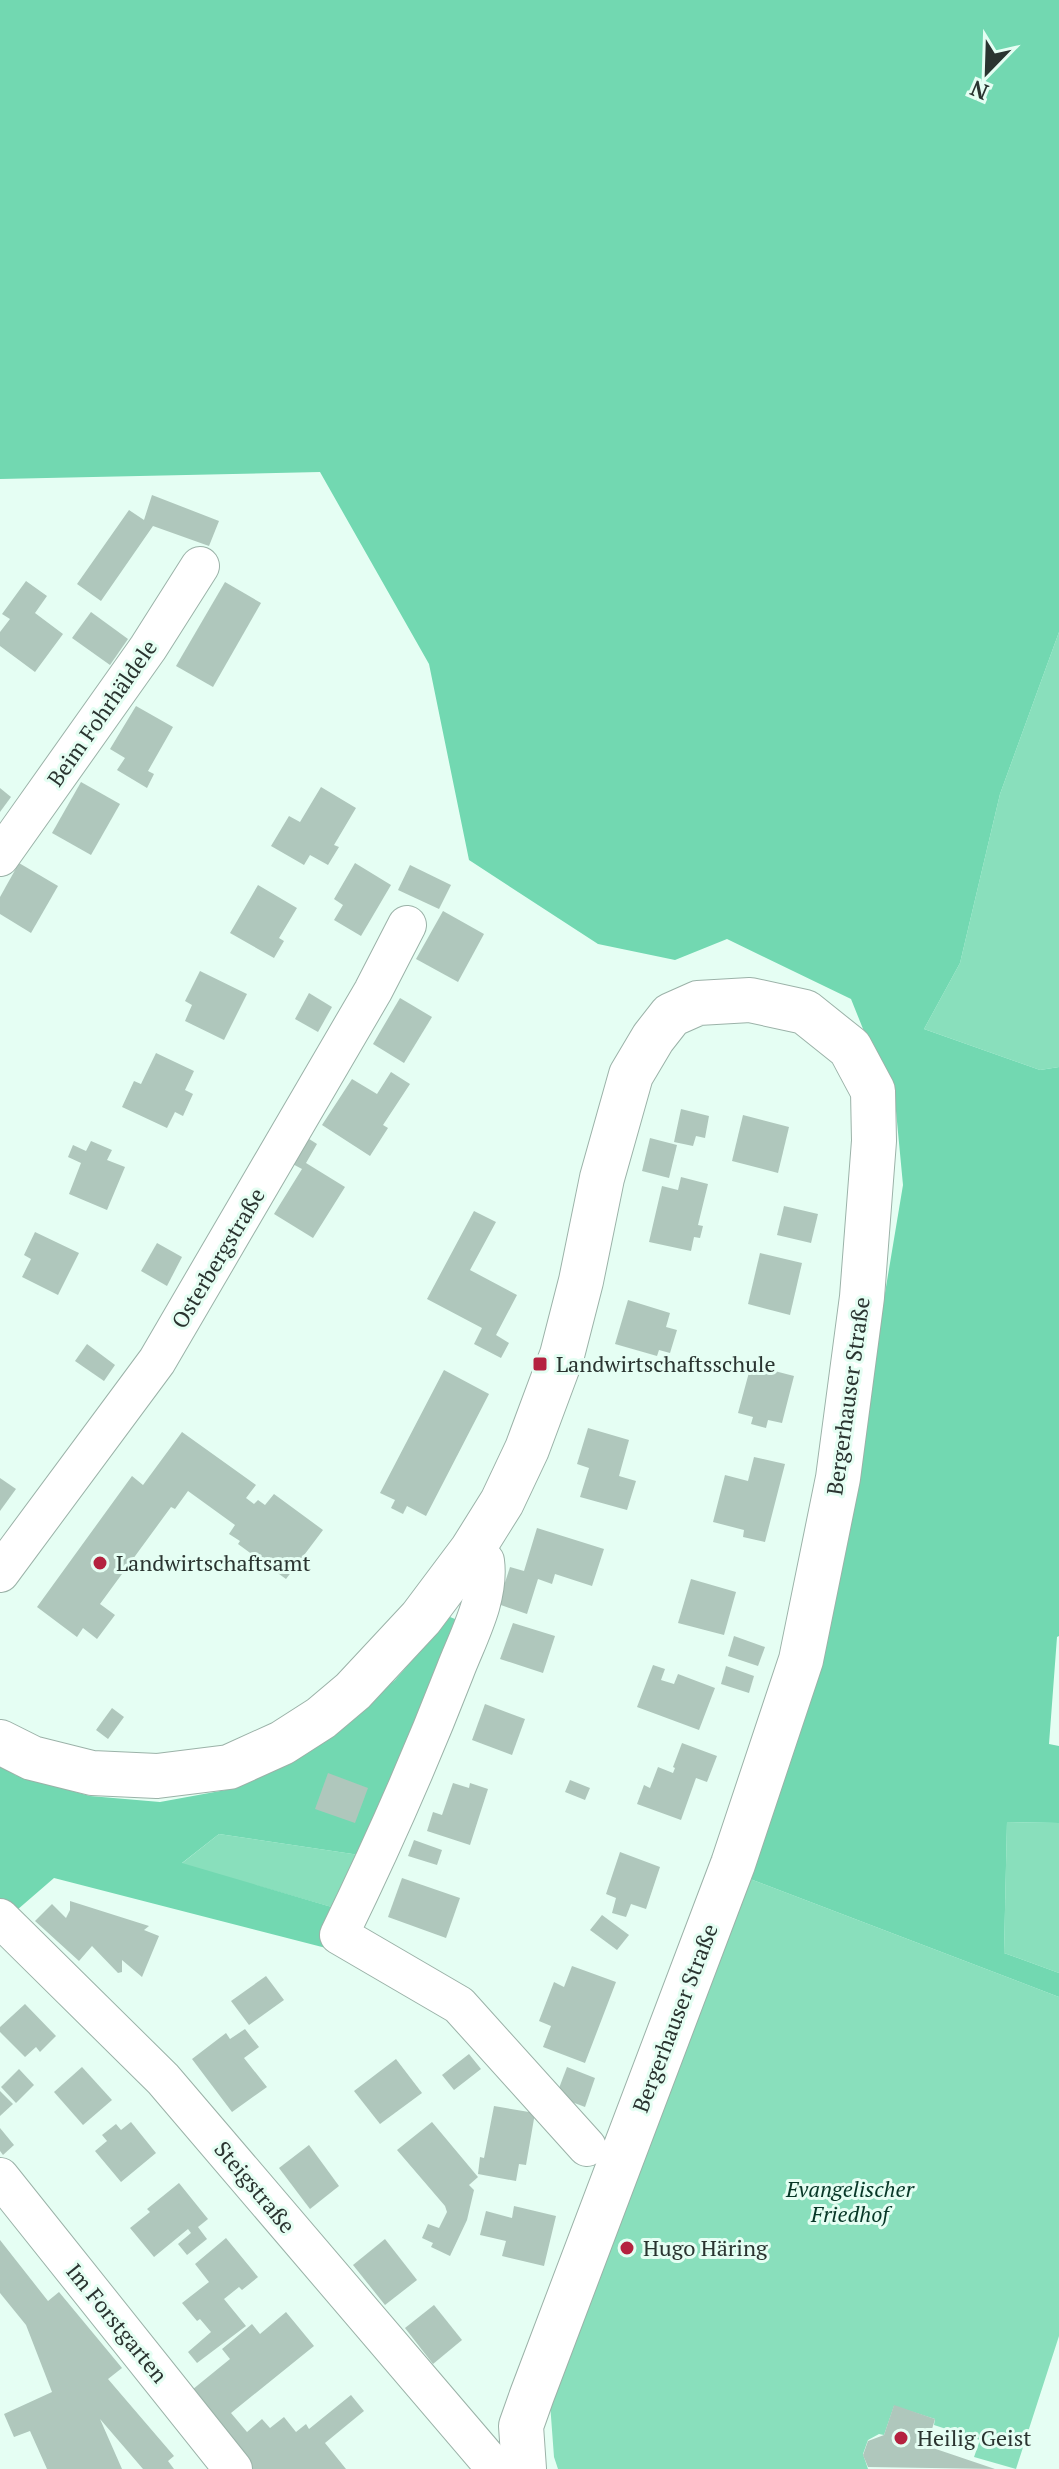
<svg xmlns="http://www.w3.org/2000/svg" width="1059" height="2469" viewBox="0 0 1059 2469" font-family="'PT Serif',serif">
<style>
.green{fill:#89dfbc}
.forest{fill:#72d8b1}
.building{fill:#afc7bc}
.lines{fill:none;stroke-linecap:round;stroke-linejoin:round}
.street-casing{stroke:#9bb2a8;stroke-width:40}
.secondary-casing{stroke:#9bb2a8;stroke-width:46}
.street{stroke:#fff;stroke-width:38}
.secondary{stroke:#fff;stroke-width:44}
.poi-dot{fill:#b4223f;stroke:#e5fef3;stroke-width:3}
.labels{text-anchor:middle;stroke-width:6;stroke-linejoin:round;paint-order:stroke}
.street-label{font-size:22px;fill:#2a3430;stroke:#e5fef3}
.poi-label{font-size:22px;fill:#2a3430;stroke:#e5fef3;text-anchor:start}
.park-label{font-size:22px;font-style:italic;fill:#073727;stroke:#e5fef3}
</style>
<rect width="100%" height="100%" fill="#e5fef3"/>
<!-- green -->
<g class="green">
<path d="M1059 632V1067L1040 1070 924 1029 960 963 1000 794Z"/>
<path d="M1007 1822 1059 1823V1973L1004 1953Z"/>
<path d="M219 1834 366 1856 342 1910 181 1864Z"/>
<path d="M750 1879 1059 1997V2336L1016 2469 974 2457 980 2440 934 2425 935 2419 894 2406 884 2435 879 2434 868 2440 863 2454 868 2469H558L554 2457 550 2403Z"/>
</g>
<!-- forest -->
<g class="forest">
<path d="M0 0H1059V632L1000 794 960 963 924 1029 1040 1070 1059 1067V1636L1057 1637 1049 1744 1059 1746V1823L1007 1822 1004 1953 1059 1973V1997L750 1879 849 1509 903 1185 896 1111 851 999 727 939 675 960 598 944 469 860 429 664 320 472 0 479Z"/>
<path d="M450 1617 465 1623 366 1856 219 1834 182 1863 342 1910 326 1948 54 1878 17 1910 0 1908V1764L15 1775 90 1796 160 1802 231 1789 310 1750 395 1680Z"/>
</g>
<!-- building -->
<g class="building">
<path d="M152 495 219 521 209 546 153 526 101 601 77 584 129 510 144 520Z"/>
<path d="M26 581 47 596 35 613 63 634 35 672 0 646V632L10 619 2 614Z"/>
<path d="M225 582 261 603 213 687 176 666Z"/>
<path d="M91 612 128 639 110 665 72 638Z"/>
<path d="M136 706 173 727 148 771 154 774 147 788 117 770 125 758 110 749Z"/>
<path d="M81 782 120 804 91 855 52 833Z"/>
<path d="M321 787 356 808 334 845 339 847 328 865 310 855 304 865 271 846 289 816 300 822Z"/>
<path d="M0 788 11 797 0 812Z"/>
<path d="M19 863 58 886 31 933 0 914V897Z"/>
<path d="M355 863 391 885 361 936 334 920 343 905 334 899Z"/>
<path d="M410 865 451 885 439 909 398 890Z"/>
<path d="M258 885 297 908 279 938 284 941 274 958 230 933Z"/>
<path d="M443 911 484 934 458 982 416 959Z"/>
<path d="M200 971 247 994 224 1040 185 1021 192 1005 185 1001Z"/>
<path d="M309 993 332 1007 318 1032 295 1019Z"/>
<path d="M400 998 432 1017 404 1063 373 1044Z"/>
<path d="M156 1053 194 1071 185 1090 193 1094 183 1116 175 1112 167 1128 122 1107 134 1081 141 1084Z"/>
<path d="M391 1072 410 1084 383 1125 388 1128 370 1156 322 1125 352 1079 377 1094Z"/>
<path d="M681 1109 709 1116 705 1138 696 1136 693 1146 674 1142Z"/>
<path d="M743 1115 789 1127 778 1173 732 1161Z"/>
<path d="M303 1135 317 1144 306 1163 345 1187 313 1238 274 1214 302 1169 287 1161Z"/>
<path d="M650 1138 677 1145 669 1178 642 1171Z"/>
<path d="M91 1141 112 1150 107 1160 125 1167 107 1210 69 1194 81 1163 68 1157 73 1145 86 1151Z"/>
<path d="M681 1177 708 1184 698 1225 703 1226 700 1238 694 1237 691 1251 649 1242 662 1186 678 1190Z"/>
<path d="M784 1206 818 1214 811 1243 777 1235Z"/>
<path d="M474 1211 496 1222 470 1270 517 1295 496 1335 509 1343 501 1358 474 1344 482 1328 427 1299Z"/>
<path d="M35 1232 79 1253 58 1295 22 1277 31 1259 24 1255Z"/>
<path d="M157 1243 182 1257 167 1286 141 1271Z"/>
<path d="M760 1253 802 1263 790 1315 748 1304Z"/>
<path d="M628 1300 670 1313 666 1327 677 1330 670 1353 659 1350 657 1356 615 1344Z"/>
<path d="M87 1344 115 1365 104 1381 75 1361Z"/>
<path d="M751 1365 794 1376 782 1423 768 1420 766 1428 751 1424 753 1417 738 1413Z"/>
<path d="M444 1370 489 1394 426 1516 407 1506 403 1514 391 1508 395 1500 380 1493Z"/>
<path d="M588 1428 629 1440 619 1476 636 1481 627 1510 580 1497 589 1468 577 1464Z"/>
<path d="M182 1432 256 1485 246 1498 254 1504 258 1500 265 1505 274 1494 323 1530 286 1579 238 1544 240 1541 229 1534 235 1525 188 1491 175 1509 171 1507 100 1604 115 1615 97 1639 83 1628 77 1637 37 1607 132 1476 143 1485Z"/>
<path d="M754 1457 785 1464 765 1542 743 1537 744 1530 713 1522 725 1475 748 1481Z"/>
<path d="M0 1478 16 1489 0 1511Z"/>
<path d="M537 1528 604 1549 592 1586 555 1574 552 1584 538 1579 527 1614 498 1604 510 1567 524 1571Z"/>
<path d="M691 1579 736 1592 724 1635 678 1623Z"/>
<path d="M513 1623 555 1636 543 1673 500 1659Z"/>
<path d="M734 1636 765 1647 758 1666 728 1656Z"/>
<path d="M653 1665 665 1669 661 1680 674 1684 678 1674 715 1688 699 1730 637 1707Z"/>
<path d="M726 1666 754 1676 749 1693 721 1684Z"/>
<path d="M485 1704 525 1719 512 1755 472 1740Z"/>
<path d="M112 1708 124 1717 108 1739 96 1730Z"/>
<path d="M682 1743 717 1756 707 1782 696 1778 681 1820 637 1804 644 1785 650 1788 658 1767 673 1773 675 1768 673 1767Z"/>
<path d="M328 1773 368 1788 355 1823 315 1809Z"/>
<path d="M570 1780 590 1788 585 1800 565 1792Z"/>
<path d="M453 1783 469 1788 470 1783 488 1789 470 1845 427 1831 433 1812 442 1815Z"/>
<path d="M414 1840 442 1850 437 1865 408 1856Z"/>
<path d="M620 1852 660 1867 646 1909 631 1904 626 1917 612 1913 616 1898 606 1894Z"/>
<path d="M402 1878 460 1898 446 1938 388 1917Z"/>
<path d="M70 1901 149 1926 144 1930 159 1936 142 1977 122 1960V1972L118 1973 92 1946 79 1961 35 1921 52 1904 66 1918 70 1910Z"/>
<path d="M602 1915 629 1935 617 1950 590 1930Z"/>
<path d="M572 1966 616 1982 585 2063 543 2047 551 2026 539 2021 554 1982 564 1987Z"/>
<path d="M266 1976 284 2000 249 2025 231 2001Z"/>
<path d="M25 2004 56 2036 40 2052 36 2047 25 2057 0 2032V2027Z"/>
<path d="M245 2029 259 2047 244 2058 267 2087 232 2112 192 2059 226 2033 230 2039Z"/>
<path d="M469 2054 481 2069 454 2090 442 2075Z"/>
<path d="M396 2059 422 2093 380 2124 354 2091Z"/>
<path d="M82 2067 112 2100 83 2125 54 2092Z"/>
<path d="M567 2067 595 2078 585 2107 556 2096Z"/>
<path d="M19 2069 34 2085 16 2103 1 2087Z"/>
<path d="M0 2091 13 2104 0 2116Z"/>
<path d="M494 2106 535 2113 526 2165 519 2164 516 2181 478 2174 480 2157 484 2158Z"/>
<path d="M131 2122 156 2153 121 2182 95 2151 107 2141 102 2135 116 2124 121 2130Z"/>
<path d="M432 2122 478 2177 469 2185 474 2190 467 2220 450 2256 431 2247 433 2243 422 2238 428 2224 439 2228 447 2212 445 2206 397 2150Z"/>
<path d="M0 2128 14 2145 3 2155 0 2151Z"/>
<path d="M309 2145 339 2186 310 2209 279 2168Z"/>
<path d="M179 2183 208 2219 198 2227 207 2239 187 2255 178 2244 191 2233 188 2229 154 2257 130 2228 150 2212 147 2209Z"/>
<path d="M514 2206 556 2216 544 2266 502 2256 506 2241 480 2235 486 2211 512 2218Z"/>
<path d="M226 2238 258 2277 242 2290 239 2287 224 2299 246 2326 197 2363 188 2352 211 2332 200 2319 197 2321 182 2303 209 2282 195 2264Z"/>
<path d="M385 2239 417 2280 385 2305 353 2265Z"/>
<path d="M0 2240 48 2301 59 2292 122 2368 108 2379 174 2456 168 2461 174 2469H143L100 2419 122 2469H47L30 2431 14 2437 4 2414 52 2392 26 2325 0 2293Z"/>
<path d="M434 2305 462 2340 433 2364 405 2328Z"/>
<path d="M286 2312 314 2346 231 2413 247 2432 262 2419 270 2428 284 2417 296 2432 306 2424 309 2429 351 2395 364 2411 325 2443 346 2469H249L187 2394 230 2359 222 2349 252 2324 260 2334Z"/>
<path d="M894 2405 935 2419 927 2446 995 2469 868 2467 863 2455 868 2441 884 2435Z"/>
</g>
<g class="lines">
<!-- street casing -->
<g class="street-casing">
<g id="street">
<path d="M0 857 148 648 200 566"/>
<path d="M472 1550 485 1561C490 1598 468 1637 455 1671 420 1761 381 1849 339 1935L459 2005 587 2147"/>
<path d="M0 1573 157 1361 373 991 407 925"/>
<path d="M0 1918 163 2079 496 2469"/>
<path d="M0 2177 233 2469"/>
</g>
</g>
<!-- secondary casing -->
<g class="secondary-casing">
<path id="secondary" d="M0 1742 32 1758 92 1773 157 1776 229 1767 282 1743 321 1718 353 1691 421 1618 472 1550 502 1502 527 1449 562 1355 581 1281 602 1178 631 1075 653 1038 671 1015 698 1003 750 1000 805 1012 850 1048 873 1091 874 1141 862 1297 838 1478 801 1660 733 1864 532 2395 521 2426 524 2469"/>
</g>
<!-- street -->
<use href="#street" class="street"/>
<!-- secondary -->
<use href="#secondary" class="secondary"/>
</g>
<!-- markers -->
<g class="poi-dot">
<rect x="532" y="1356" width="16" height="16" rx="4"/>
<circle cx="100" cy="1563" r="8"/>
<circle cx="627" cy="2248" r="8"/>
<circle cx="901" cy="2438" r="8"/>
</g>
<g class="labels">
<!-- street labels -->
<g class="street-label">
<text transform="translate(102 713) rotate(-55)" y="8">Beim Fohrhäldele</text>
<text transform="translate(218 1258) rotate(-59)" y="8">Osterbergstraße</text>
<text transform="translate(848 1396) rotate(-82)" y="8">Bergerhauser Straße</text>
<text transform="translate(675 2018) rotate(-69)" y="8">Bergerhauser Straße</text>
<text transform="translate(255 2187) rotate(50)" y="8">Steigstraße</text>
<text transform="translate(117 2323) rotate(51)" y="8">Im Forstgarten</text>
</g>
<!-- poi labels -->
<g class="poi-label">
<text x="556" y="1372">Landwirtschaftsschule</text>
<text x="116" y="1571">Landwirtschaftsamt</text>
<text x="643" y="2256">Hugo Häring</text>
<text x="917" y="2446">Heilig Geist</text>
</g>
<!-- park labels -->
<g class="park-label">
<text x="850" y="2197">Evangelischer<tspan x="850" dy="25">Friedhof</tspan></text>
</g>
</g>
<!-- north arrow -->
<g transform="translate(987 72) rotate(203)" stroke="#e5fef3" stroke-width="6" paint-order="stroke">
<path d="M0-6L14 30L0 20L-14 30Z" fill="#2a3430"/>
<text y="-12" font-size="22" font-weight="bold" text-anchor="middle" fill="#2a3430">N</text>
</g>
</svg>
